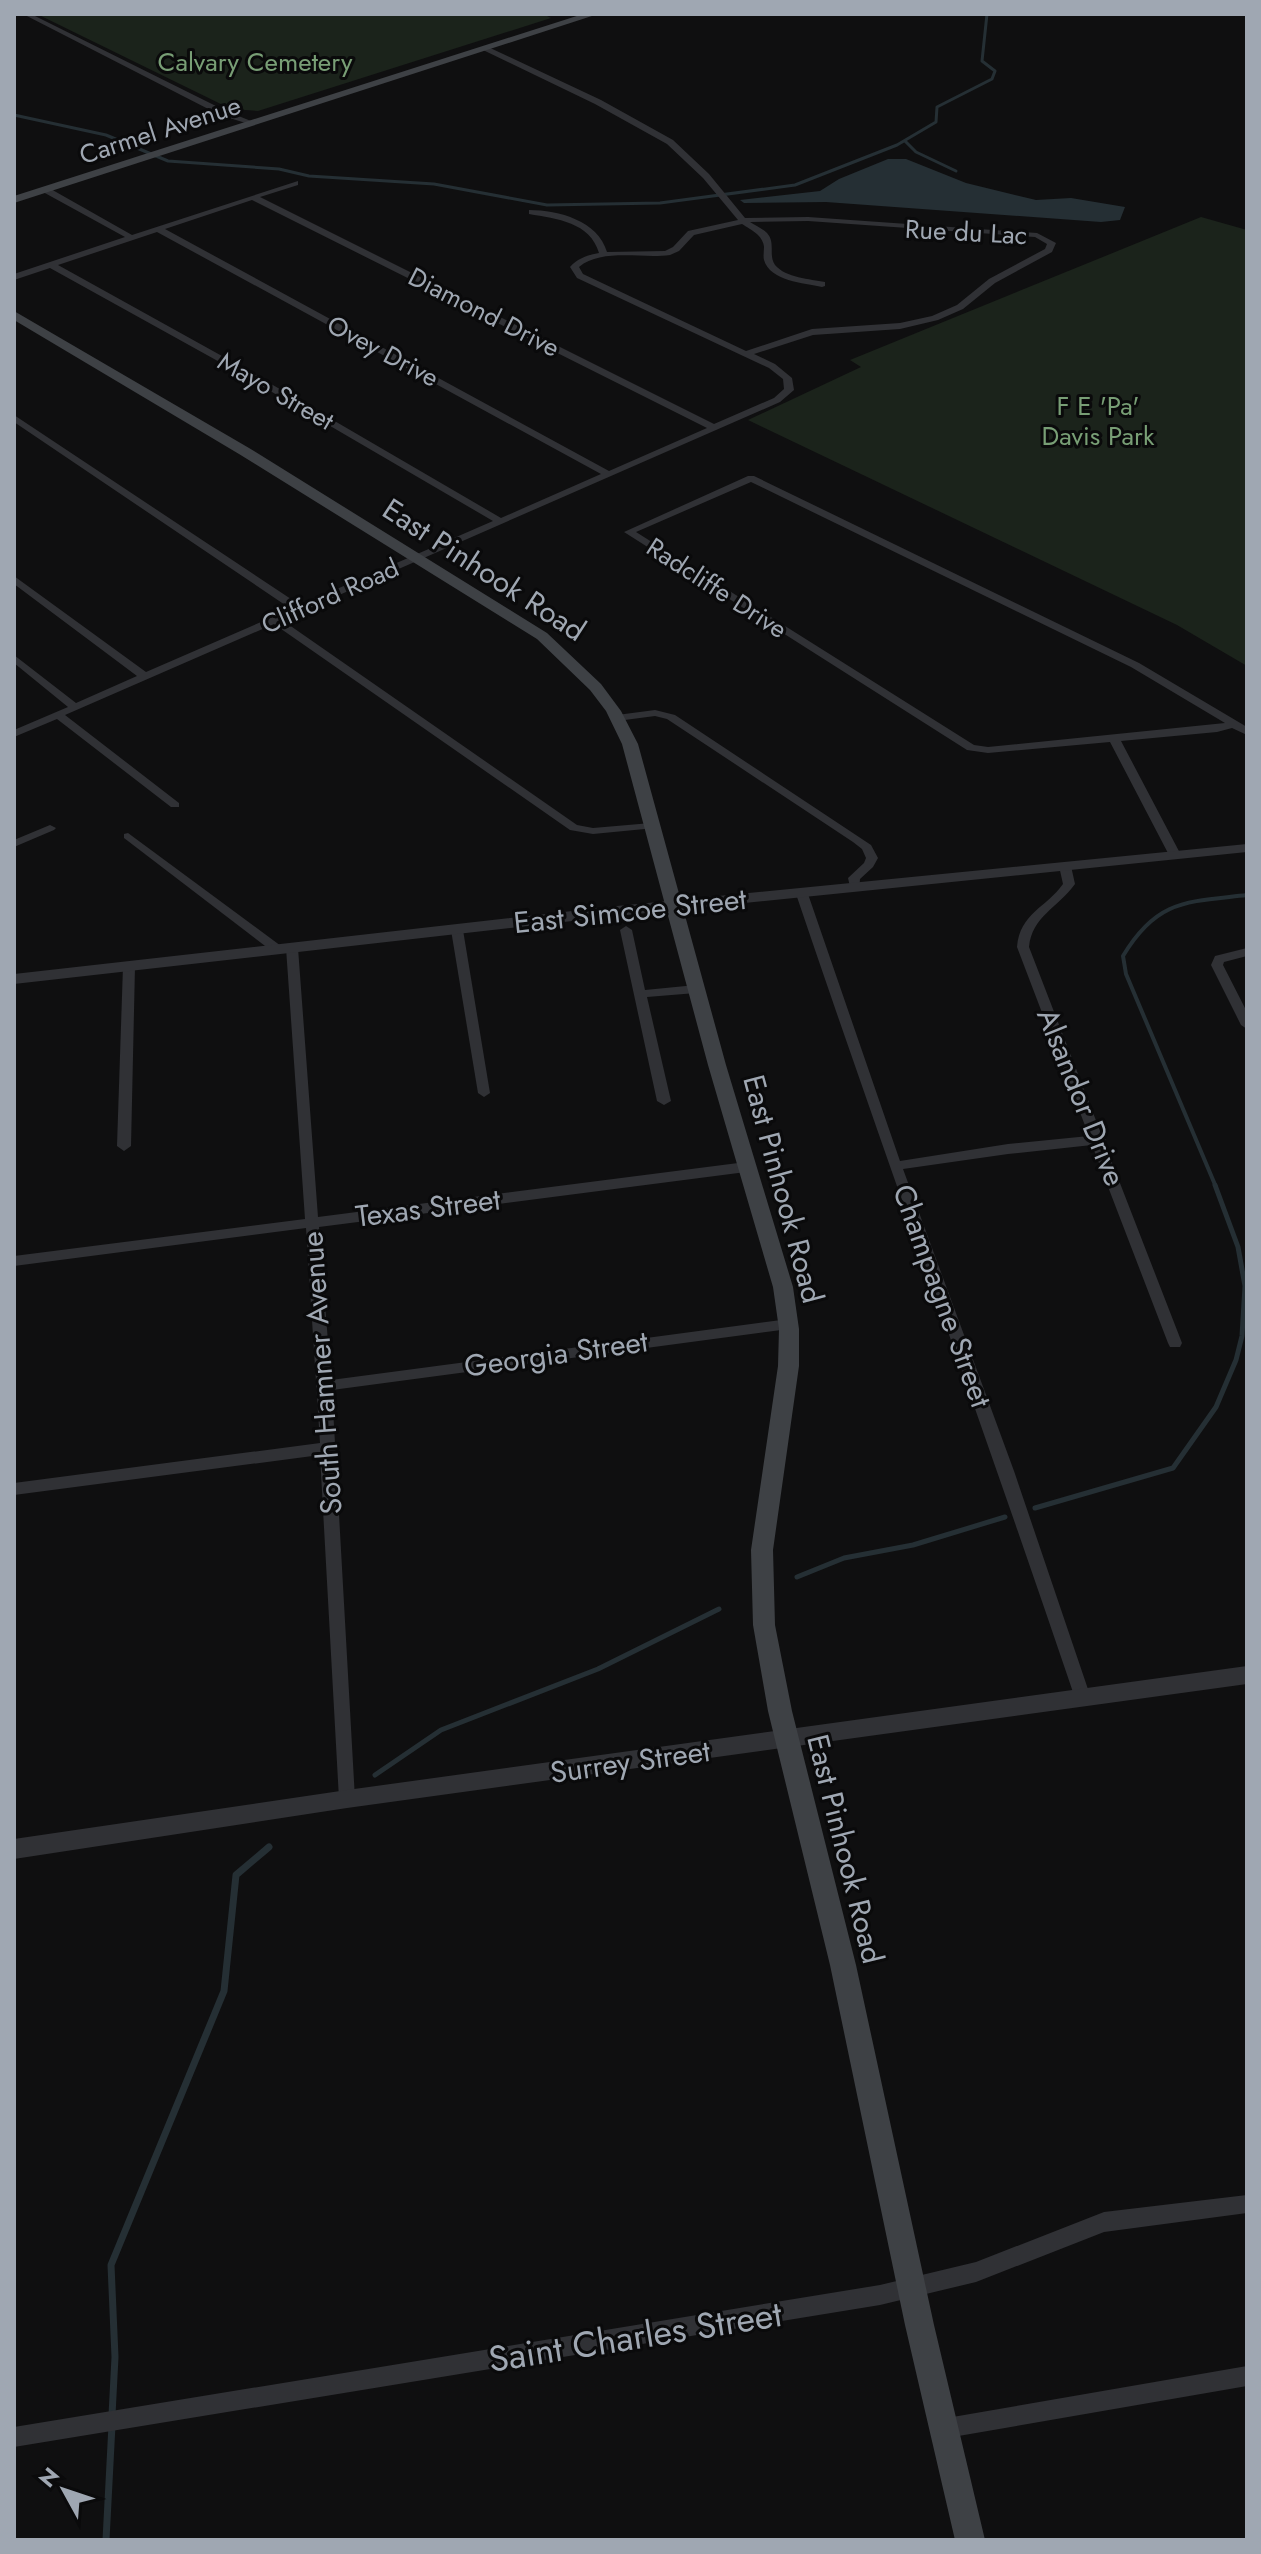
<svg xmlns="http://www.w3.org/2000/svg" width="1261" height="2554" viewBox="0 0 1261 2554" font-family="Jost,sans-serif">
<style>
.green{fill:#1b231b}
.water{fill:#252f34}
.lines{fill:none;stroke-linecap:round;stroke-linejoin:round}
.stream-far3{stroke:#252f34;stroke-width:3}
.stream-far2{stroke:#252f34;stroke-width:4}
.stream-far1{stroke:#252f34;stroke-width:5}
.stream{stroke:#252f34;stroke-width:7}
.minor{fill:#303135;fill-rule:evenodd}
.tertiary{fill:#303135;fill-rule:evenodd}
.secondary{fill:#3e4145;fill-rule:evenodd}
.labels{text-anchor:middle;stroke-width:6;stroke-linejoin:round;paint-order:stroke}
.far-park-label{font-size:26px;fill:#789e75;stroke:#0a0a0b}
.far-street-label{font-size:26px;fill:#9fa7b2;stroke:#0a0a0b}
.street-label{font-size:30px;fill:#9fa7b2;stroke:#0a0a0b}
.near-street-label{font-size:36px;fill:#9fa7b2;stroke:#0a0a0b}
</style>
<rect width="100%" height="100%" fill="#0f0f10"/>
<!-- green -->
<g class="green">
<path d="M37 14H543L551 18 258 111 231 109Z"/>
<path d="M1201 217 1247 230V666L1177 625 748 420 861 367 850 360Z"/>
</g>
<!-- water -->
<path class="water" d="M888 159H906L966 183 1036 200 1071 198 1125 207 1120 220 1101 222 826 202 744 203 740 200 820 191 839 179Z"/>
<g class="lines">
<!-- stream-far3 -->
<g class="stream-far3">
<path d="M14 115 106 135 168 161 279 169 309 176 434 184 547 205 660 203 795 185 897 145 936 122 937 107 992 79 995 71 982 61 987 14"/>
<path d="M905 141 916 152 956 171"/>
</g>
<!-- stream-far2 -->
<path class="stream-far2" d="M1216 1187 1126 974 1123 956C1157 899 1187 902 1247 895"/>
<!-- stream-far1 -->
<g class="stream-far1">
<path d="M1035 1508 1173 1468 1216 1407 1236 1360 1242 1336 1245 1286 1238 1247 1215 1185"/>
<path d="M797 1577 844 1558 913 1545 1005 1517"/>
<path d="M375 1775 441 1730 598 1669 719 1609"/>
</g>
<!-- stream -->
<g class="stream">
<path d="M112 2415 115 2357 111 2265 224 1991 236 1875 269 1847"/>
<path d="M106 2540 112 2425"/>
</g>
<!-- minor -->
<g class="minor">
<path d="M23 14H31L226 111 256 123 252 125 220 115Z"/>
<path d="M486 46 601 100 673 140 709 174 745 218 808 217 1037 233 1056 243 1052 252 995 283 963 309 938 320 900 329 813 335 754 354 775 364 792 378 794 390 780 402 282 620 577 825 593 828 651 823 657 826 655 828 593 834 570 830 274 624 65 715 179 803V807H171L57 719 14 737V730L68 707 14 663V655L76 703 137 676 14 584V576L146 672 291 609 14 422V415L300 605 493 521 243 375 50 268 14 280V274L125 237 43 192V188H49L132 235 298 181V185L260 197 714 424 774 398 784 389 783 379 769 368 577 278 570 267C578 258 588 255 599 253 590 222 557 219 529 214V210C559 210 598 221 607 252L665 251 673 247 688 231 738 220 703 178 667 144 595 104 483 50ZM252 200 707 428 609 471 165 229ZM808 221 1035 237 1047 244 1045 249 989 279 957 305 932 316 900 323 812 329 746 351 583 274 579 267C602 248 642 259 670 255L679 251 694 235 742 224C751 230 763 235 764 247 764 251 763 256 764 260 770 281 804 283 822 287L825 286V282C810 279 786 278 775 265 768 255 776 243 767 233 763 229 755 225 750 222ZM157 232 601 474 501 518 249 371 58 265Z"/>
<path d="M748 476H754L1139 663 1247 727V735L1232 728 1217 732 1121 741 1181 855 1179 857H1171L1169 855 1110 742 988 753 967 750 624 532ZM751 482 1131 667 1225 723 988 747 974 745 636 532Z"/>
<path d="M655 710 675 715 871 845 878 858 873 867 860 879 859 891H851L848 878 864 863 866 858 862 849 853 842 667 719 655 716 617 721 612 718 617 715Z"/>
<path d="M50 825 56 828 54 830 14 847V840Z"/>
<path d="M128 833 281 946 283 949 281 952H273L124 838V834Z"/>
<path d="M1065 862 1071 866 1075 884C1058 908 1032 916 1029 947L1102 1136 1106 1140 1104 1142 1182 1343 1180 1347H1170L1168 1343 1092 1145 1008 1154 903 1169 1014 1471 1091 1698 1089 1703 1083 1705 1077 1703 1075 1698C984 1429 887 1163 796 894L802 890 808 894 900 1161 1008 1144 1089 1136 1017 947C1020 913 1046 908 1063 884L1059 866Z"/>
<path d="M457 926 463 930 490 1093 484 1097 478 1093 451 930Z"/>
<path d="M626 926 632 930 645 990 696 985 702 989 696 993 647 997 671 1101 664 1105 657 1101 620 930Z"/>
<path d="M292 944 298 948 318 1217 746 1162 753 1167 746 1172 319 1227 331 1380 789 1319 796 1324 789 1329 332 1390 355 1799 353 1804 347 1806 341 1804 339 1799 320 1455 14 1495V1483L320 1443 306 1228 14 1266V1256L305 1219 286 948Z"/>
<path d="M1247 948V956L1224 962 1223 965 1247 1012V1029L1241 1025 1211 965 1215 956Z"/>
<path d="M129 962 135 966 131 1146 124 1151 117 1146 123 966Z"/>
<path d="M1247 2195V2213L1104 2232 976 2282 880 2305 14 2447V2427L880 2285 976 2262 1104 2212Z"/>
<path d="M1247 2366V2386L941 2439 934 2436 931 2429 934 2422 941 2419Z"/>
</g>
<!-- tertiary -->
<g class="tertiary">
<path d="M1247 844V852L617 916 14 984V974L617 906Z"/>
<path d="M1247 1666V1684L347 1808 14 1859V1839L347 1790Z"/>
</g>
<!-- secondary -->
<g class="secondary">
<path d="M583 14H598L14 203V196Z"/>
<path d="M14 311 249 448 547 633 601 684 621 711 638 744 726 1065 793 1287 799 1329V1366L773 1550 775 1625 792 1711 856 1965 934 2325 985 2540H955L905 2325 830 1965 768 1711 753 1625 751 1550 778 1366 779 1329 773 1287 708 1065 622 744 606 711 590 690 537 639 239 454 14 320Z"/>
</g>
</g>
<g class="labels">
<!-- far-park labels -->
<g class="far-park-label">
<text x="255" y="71">Calvary Cemetery</text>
<text x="1098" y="415">F E 'Pa'<tspan x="1098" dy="30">Davis Park</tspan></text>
</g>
<!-- far-street labels -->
<g class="far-street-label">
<text transform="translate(160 130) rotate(-18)" y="9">Carmel Avenue</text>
<text transform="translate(966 232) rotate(3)" y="9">Rue du Lac</text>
<text transform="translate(484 312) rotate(27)" y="9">Diamond Drive</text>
<text transform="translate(383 351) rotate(28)" y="9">Ovey Drive</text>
<text transform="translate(276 391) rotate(30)" y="9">Mayo Street</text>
<text transform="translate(717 588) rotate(33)" y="9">Radcliffe Drive</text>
<text transform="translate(330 596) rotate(-24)" y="9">Clifford Road</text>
</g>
<!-- street labels -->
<g class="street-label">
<text transform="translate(484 570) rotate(33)" y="10">East Pinhook Road</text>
<text transform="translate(630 911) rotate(-6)" y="10">East Simcoe Street</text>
<text transform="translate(1081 1097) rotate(68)" y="10">Alsandor Drive</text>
<text transform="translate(783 1189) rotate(75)" y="10">East Pinhook Road</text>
<text transform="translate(428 1208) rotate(-7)" y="10">Texas Street</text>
<text transform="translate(942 1296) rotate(70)" y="10">Champagne Street</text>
<text transform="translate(556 1354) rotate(-8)" y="10">Georgia Street</text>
<text transform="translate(322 1373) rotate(-94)" y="10">South Hamner Avenue</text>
<text transform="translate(630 1762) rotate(-8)" y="10">Surrey Street</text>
<text transform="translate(845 1849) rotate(76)" y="10">East Pinhook Road</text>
</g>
<!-- near-street labels -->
<g class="near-street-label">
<text transform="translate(635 2336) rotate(-9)" y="13">Saint Charles Street</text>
</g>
</g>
<!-- border -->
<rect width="1261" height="2554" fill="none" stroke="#9fa7b2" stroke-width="32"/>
<!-- north arrow -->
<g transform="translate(64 2490) rotate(310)" stroke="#0a0a0b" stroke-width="6" paint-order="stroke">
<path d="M0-6L14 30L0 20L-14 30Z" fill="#9fa7b2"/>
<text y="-12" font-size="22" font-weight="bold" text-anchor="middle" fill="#9fa7b2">N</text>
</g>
</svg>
